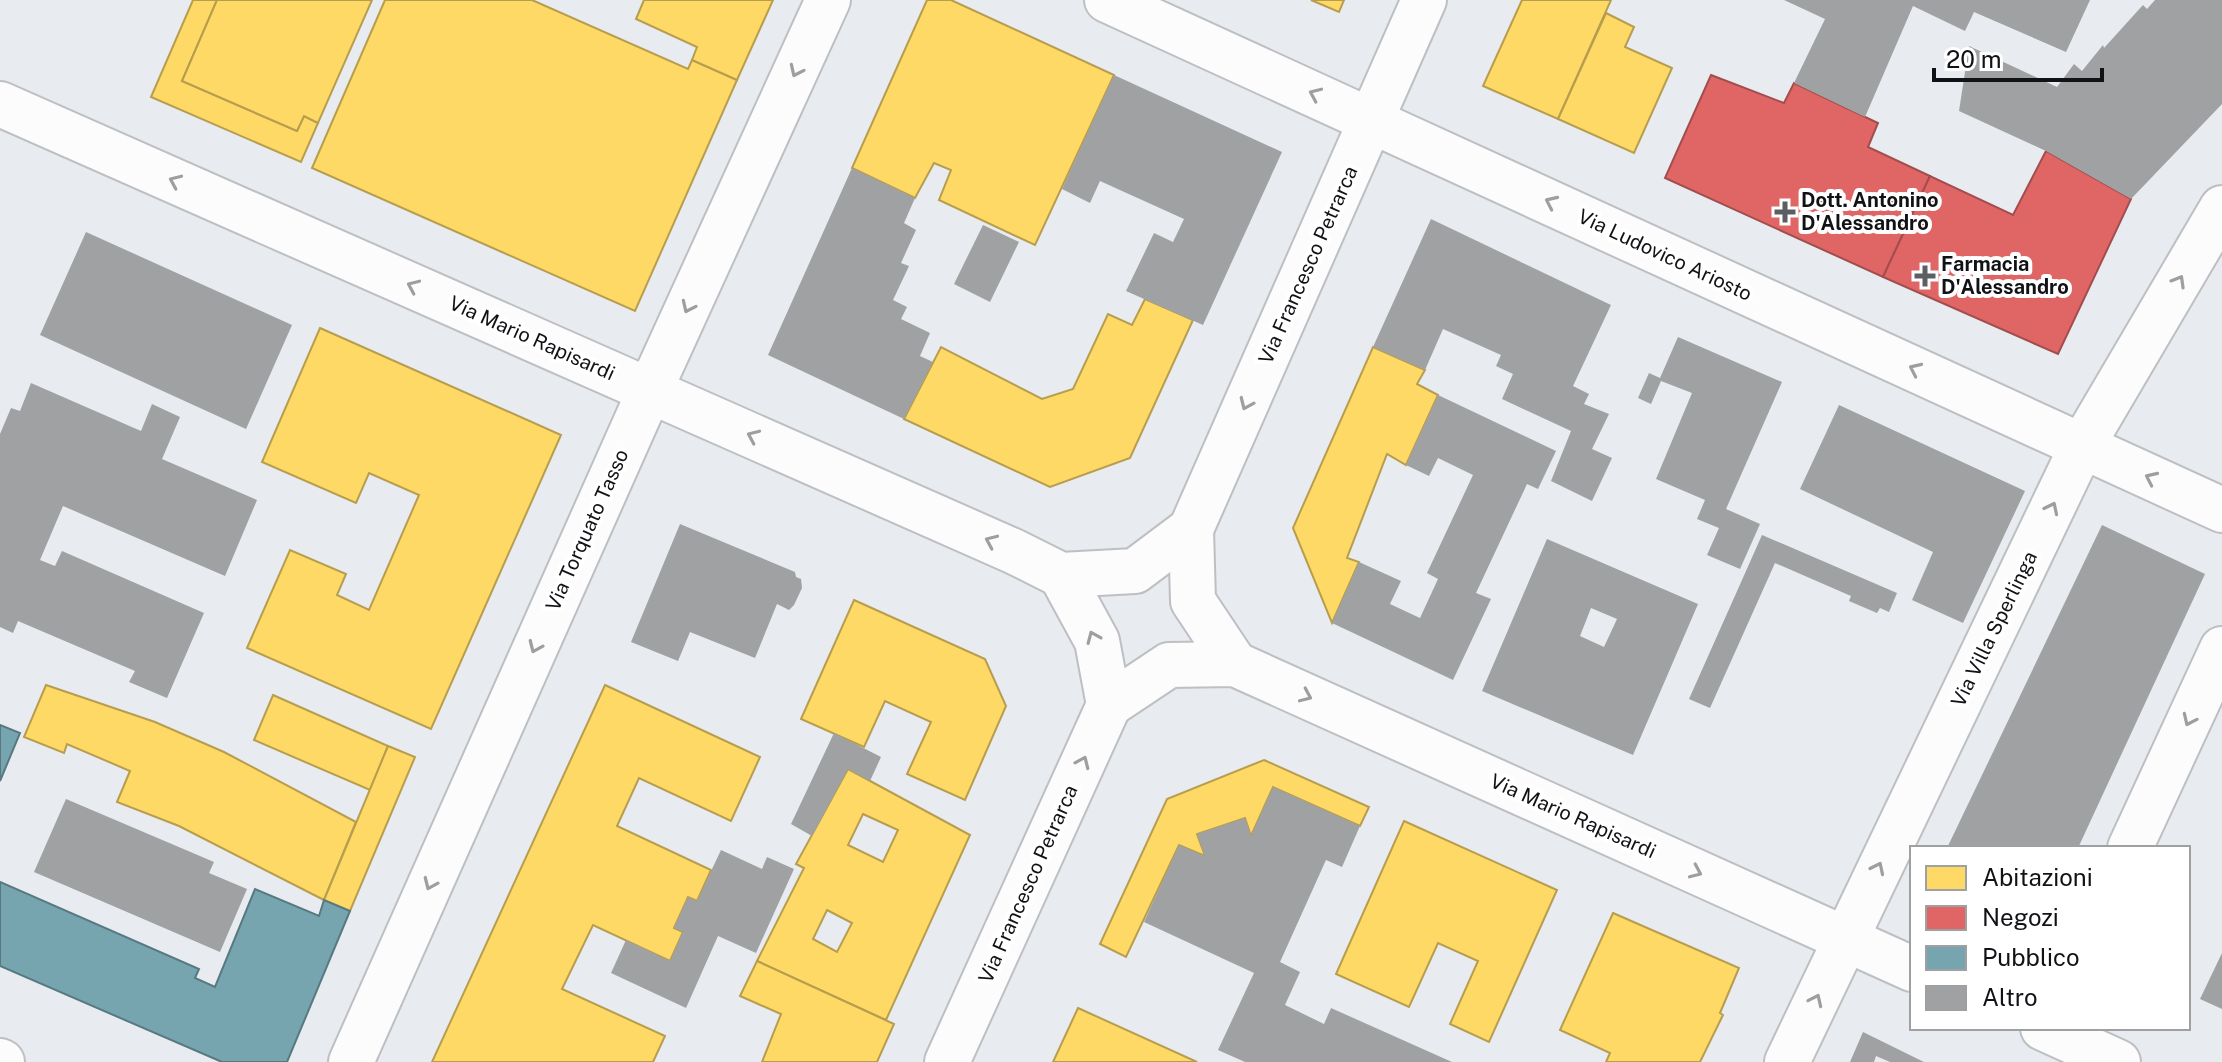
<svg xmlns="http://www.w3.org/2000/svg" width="2222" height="1062" viewBox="0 0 2222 1062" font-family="'Public Sans',sans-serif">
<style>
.homes{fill:#ffd966;stroke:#b79d4e;stroke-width:2;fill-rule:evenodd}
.shops{fill:#e06666;stroke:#a24d4e;stroke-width:2}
.public{fill:#76a5af;stroke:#577981;stroke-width:2}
.building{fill:#a0a1a2;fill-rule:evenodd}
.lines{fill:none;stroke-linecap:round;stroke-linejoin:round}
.minor-casing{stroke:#bdbfc2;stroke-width:48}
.minor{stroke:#fcfcfd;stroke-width:44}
.oneway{stroke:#9e9ea0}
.poi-dot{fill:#5c5e61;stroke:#fff;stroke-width:3}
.labels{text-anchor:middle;stroke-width:8;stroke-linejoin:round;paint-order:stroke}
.poi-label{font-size:20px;font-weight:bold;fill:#101215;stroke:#fff;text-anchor:start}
.street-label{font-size:20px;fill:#101215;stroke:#fff}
</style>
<rect width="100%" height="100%" fill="#e8ebef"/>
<!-- homes -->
<g class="homes">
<path d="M193 0H217L182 81 297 131 304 116 318 123 301 162 151 97Z"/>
<path d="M217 0H372L318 123 304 116 297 131 182 81Z"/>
<path d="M385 0H532L688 69 692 60 737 80 635 311 312 168Z"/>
<path d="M644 0H773L737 80 692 60 697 47 636 19Z"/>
<path d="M927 0H951L1114 75 1035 245 939 200 951 170 934 163 915 198 852 168Z"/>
<path d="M1311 0H1344L1339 12Z"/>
<path d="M1522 0H1611L1558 119 1483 86Z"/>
<path d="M1606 13 1634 27 1625 47 1672 68 1634 153 1558 119Z"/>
<path d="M1145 299 1193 320 1130 458 1050 487 904 419 941 347 1042 399 1073 389 1108 314 1132 325Z"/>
<path d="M320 328 561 435 431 729 247 648 290 550 346 574 337 595 369 610 419 495 369 473 356 503 262 462Z"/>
<path d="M1373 347 1425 370 1417 384 1438 395 1406 465 1387 454 1347 558 1359 562 1332 623 1293 528Z"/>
<path d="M854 600 985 659 1006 706 965 800 907 774 931 722 885 701 864 747 801 719Z"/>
<path d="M46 685 155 722 224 752 356 822 324 900 179 826 117 802 130 771 67 744 64 753 24 737Z"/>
<path d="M605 685 760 757 731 821 639 778 617 826 711 870 697 901 688 897 674 928 683 932 670 961 593 925 562 989 665 1036 653 1062H432Z"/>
<path d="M273 695 388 746 370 790 254 740Z"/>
<path d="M388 746 415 757 350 911 324 900Z"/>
<path d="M1264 760 1369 807 1360 826 1273 787 1251 836 1245 818 1197 834 1205 856 1179 845 1126 957 1100 944 1167 799Z"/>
<path d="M848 769 970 835 886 1020 757 961 804 868 796 864ZM863 814 898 830 883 862 848 845ZM827 910 852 923 837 952 813 939Z"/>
<path d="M1404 821 1557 890 1489 1042 1450 1024 1478 961 1438 943 1409 1007 1336 974Z"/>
<path d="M1613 913 1739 968 1720 1013 1723 1015 1700 1062H1606L1610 1053 1560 1030Z"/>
<path d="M757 961 894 1024 877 1062H762L781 1014 740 996Z"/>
<path d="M1078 1008 1197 1062H1053Z"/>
</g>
<!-- shops -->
<g class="shops">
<path d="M1711 75 1784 103 1794 83 1878 123 1868 147 1930 176 1883 277 1665 178Z"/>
<path d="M2046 151 2131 199 2058 354 1883 277 1930 176 2013 215Z"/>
</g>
<!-- public -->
<g class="public">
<path d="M0 725 20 733 0 781Z"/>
<path d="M0 882 199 969 195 978 215 987 255 889 319 916 324 900 350 911 287 1062H222L0 966Z"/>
</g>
<!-- building -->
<g class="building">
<path d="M1784 0H2090L2066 52 1974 12 1965 31 1913 6 1865 117 1794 83 1825 19Z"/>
<path d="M2155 0H2222V104L2131 199 2046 151 1959 111 1969 46 2057 87 2074 64 2082 71 2103 45 2104 48 2143 5 2147 9Z"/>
<path d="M1114 75 1282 152 1203 325 1126 291 1154 233 1173 242 1184 219 1100 181 1090 203 1062 189Z"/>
<path d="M852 168 915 198 904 223 916 230 901 263 909 266 893 300 907 307 901 319 930 333 920 356 933 362 904 419 768 355Z"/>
<path d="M1431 219 1611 305 1573 386 1589 394 1584 404 1609 414 1592 449 1612 458 1592 501 1551 481 1571 431 1502 399 1513 374 1496 366 1501 355 1443 329 1425 370 1373 347Z"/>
<path d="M983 225 1019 242 990 302 954 284Z"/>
<path d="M86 232 292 325 246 429 40 335Z"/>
<path d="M1678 337 1782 382 1726 509 1760 524 1740 569 1707 555 1719 528 1697 519 1705 500 1656 479 1692 393 1661 381 1651 404 1638 398 1649 373 1660 378Z"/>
<path d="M31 383 141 431 152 404 180 417 162 459 257 500 225 576 63 506 40 560 55 566 62 551 204 613 167 698 129 682 135 671 18 621 13 633 0 627V434L11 408 20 411Z"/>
<path d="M1438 395 1556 451 1538 489 1527 484 1476 593 1491 599 1453 680 1332 623 1359 562 1401 581 1390 604 1420 618 1438 579 1427 573 1473 475 1438 458 1429 476 1406 465Z"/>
<path d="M1839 405 2025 491 1963 623 1912 600 1933 552 1800 489Z"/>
<path d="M680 524 795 572 796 577 801 579 802 588 794 605 789 610 777 604 755 658 690 632 678 661 631 642Z"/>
<path d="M2102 525 2205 574 2078 848H1947Z"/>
<path d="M1762 535 1897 593 1889 612 1880 608 1877 613 1849 601 1851 596 1775 563 1710 708 1689 699Z"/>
<path d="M1547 539 1698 604 1633 755 1482 691ZM1591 608 1617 619 1604 647 1580 636Z"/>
<path d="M834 733 881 757 870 781 848 769 812 836 791 824Z"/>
<path d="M1273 787 1360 826 1342 867 1326 860 1280 962 1300 972 1285 1005 1324 1024 1331 1008 1452 1062H1245L1218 1050 1254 973 1144 922 1179 845 1205 856 1197 834 1245 818 1251 836Z"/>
<path d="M66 799 214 862 209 873 247 889 220 952 34 872Z"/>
<path d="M721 850 762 869 767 857 794 869 756 953 718 936 686 1008 611 973 626 940 670 961 683 932 674 928 688 897 697 901Z"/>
<path d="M2222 953V1009L2200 999Z"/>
<path d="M1863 1032 1924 1062H1890L1876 1056 1874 1062H1850Z"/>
</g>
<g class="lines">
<!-- minor casing -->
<g class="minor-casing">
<g id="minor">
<path d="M1107 0 2222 510"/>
<path d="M0 104 1013 551 1061 575 1135 571 1191 529"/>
<path d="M1061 575 1097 641 1109 705"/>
<path d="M1235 664 1193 601 1191 529 1424 0"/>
<path d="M1109 705 1169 665 1235 664 1912 969"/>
<path d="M2130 848 2222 649"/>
<path d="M2043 1028 2118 1062"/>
<path d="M0 1061 2 1062"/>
<path d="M351 1062 650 390 828 0"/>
<path d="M947 1062 1109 705"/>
<path d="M1787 1062 2082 446 2222 208"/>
</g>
</g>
<!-- minor -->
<use href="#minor" class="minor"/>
</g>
<!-- one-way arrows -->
<defs><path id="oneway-chevron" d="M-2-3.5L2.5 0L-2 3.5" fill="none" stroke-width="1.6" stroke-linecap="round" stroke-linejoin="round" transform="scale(2)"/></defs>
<g class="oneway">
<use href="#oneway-chevron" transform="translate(796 71) rotate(115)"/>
<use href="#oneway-chevron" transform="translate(1315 94) rotate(-156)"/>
<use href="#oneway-chevron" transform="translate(175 181) rotate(-156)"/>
<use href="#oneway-chevron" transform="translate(1551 202) rotate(-155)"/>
<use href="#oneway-chevron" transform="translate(2179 281) rotate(-60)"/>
<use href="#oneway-chevron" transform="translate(413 286) rotate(-156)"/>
<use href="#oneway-chevron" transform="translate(688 307) rotate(115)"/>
<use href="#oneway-chevron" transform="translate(1915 369) rotate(-155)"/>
<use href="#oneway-chevron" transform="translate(1246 404) rotate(114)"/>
<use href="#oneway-chevron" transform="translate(753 436) rotate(-156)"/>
<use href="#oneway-chevron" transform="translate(2151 478) rotate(-155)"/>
<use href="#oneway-chevron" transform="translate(2052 508) rotate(-64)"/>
<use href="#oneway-chevron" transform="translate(991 541) rotate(-156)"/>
<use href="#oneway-chevron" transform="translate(1093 637) rotate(-113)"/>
<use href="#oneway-chevron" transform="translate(535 647) rotate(114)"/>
<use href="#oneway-chevron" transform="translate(1306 696) rotate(24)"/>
<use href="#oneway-chevron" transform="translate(2189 720) rotate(115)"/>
<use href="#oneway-chevron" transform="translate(1083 762) rotate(-66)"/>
<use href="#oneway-chevron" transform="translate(1878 868) rotate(-64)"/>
<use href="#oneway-chevron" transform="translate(1696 872) rotate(24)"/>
<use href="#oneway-chevron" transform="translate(430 884) rotate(114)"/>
<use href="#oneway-chevron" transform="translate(1816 1000) rotate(-65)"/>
</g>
<!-- markers -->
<g class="poi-dot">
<path d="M1781 200h8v8h8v8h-8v8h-8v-8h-8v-8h8z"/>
<path d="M1921 264h8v8h8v8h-8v8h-8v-8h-8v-8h8z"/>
</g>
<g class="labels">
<!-- poi labels -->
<g class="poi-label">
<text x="1801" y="207">Dott. Antonino<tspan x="1801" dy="23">D'Alessandro</tspan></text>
<text x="1941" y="271">Farmacia<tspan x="1941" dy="23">D'Alessandro</tspan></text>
</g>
<!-- street labels -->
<g class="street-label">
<text transform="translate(1665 255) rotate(25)" y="7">Via Ludovico Ariosto</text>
<text transform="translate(1308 265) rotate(-66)" y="7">Via Francesco Petrarca</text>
<text transform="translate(532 338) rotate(24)" y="7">Via Mario Rapisardi</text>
<text transform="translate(587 530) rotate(-66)" y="7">Via Torquato Tasso</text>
<text transform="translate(1994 629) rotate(-64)" y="7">Via Villa Sperlinga</text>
<text transform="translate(1573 816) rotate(24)" y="7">Via Mario Rapisardi</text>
<text transform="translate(1028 884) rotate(-66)" y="7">Via Francesco Petrarca</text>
</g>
</g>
<!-- legend -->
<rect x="1910" y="846" width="280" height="184" fill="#ffffff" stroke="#9fa0a1" stroke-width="2"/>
<rect x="1926" y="866" width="40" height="24" fill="#ffd966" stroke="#9fa0a1" stroke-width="2"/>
<text x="1982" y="886" font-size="24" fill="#101215">Abitazioni</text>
<rect x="1926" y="906" width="40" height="24" fill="#e06666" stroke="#9fa0a1" stroke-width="2"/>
<text x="1982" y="926" font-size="24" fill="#101215">Negozi</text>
<rect x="1926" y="946" width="40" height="24" fill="#76a5af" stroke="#9fa0a1" stroke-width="2"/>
<text x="1982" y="966" font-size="24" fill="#101215">Pubblico</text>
<rect x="1926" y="986" width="40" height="24" fill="#a0a1a2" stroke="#9fa0a1" stroke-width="2"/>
<text x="1982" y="1006" font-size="24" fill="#101215">Altro</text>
<!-- scale -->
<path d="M1934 68v12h168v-12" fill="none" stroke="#101215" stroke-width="4"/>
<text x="1946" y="68" font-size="24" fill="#101215" stroke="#ffffff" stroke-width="6" paint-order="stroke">20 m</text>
</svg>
